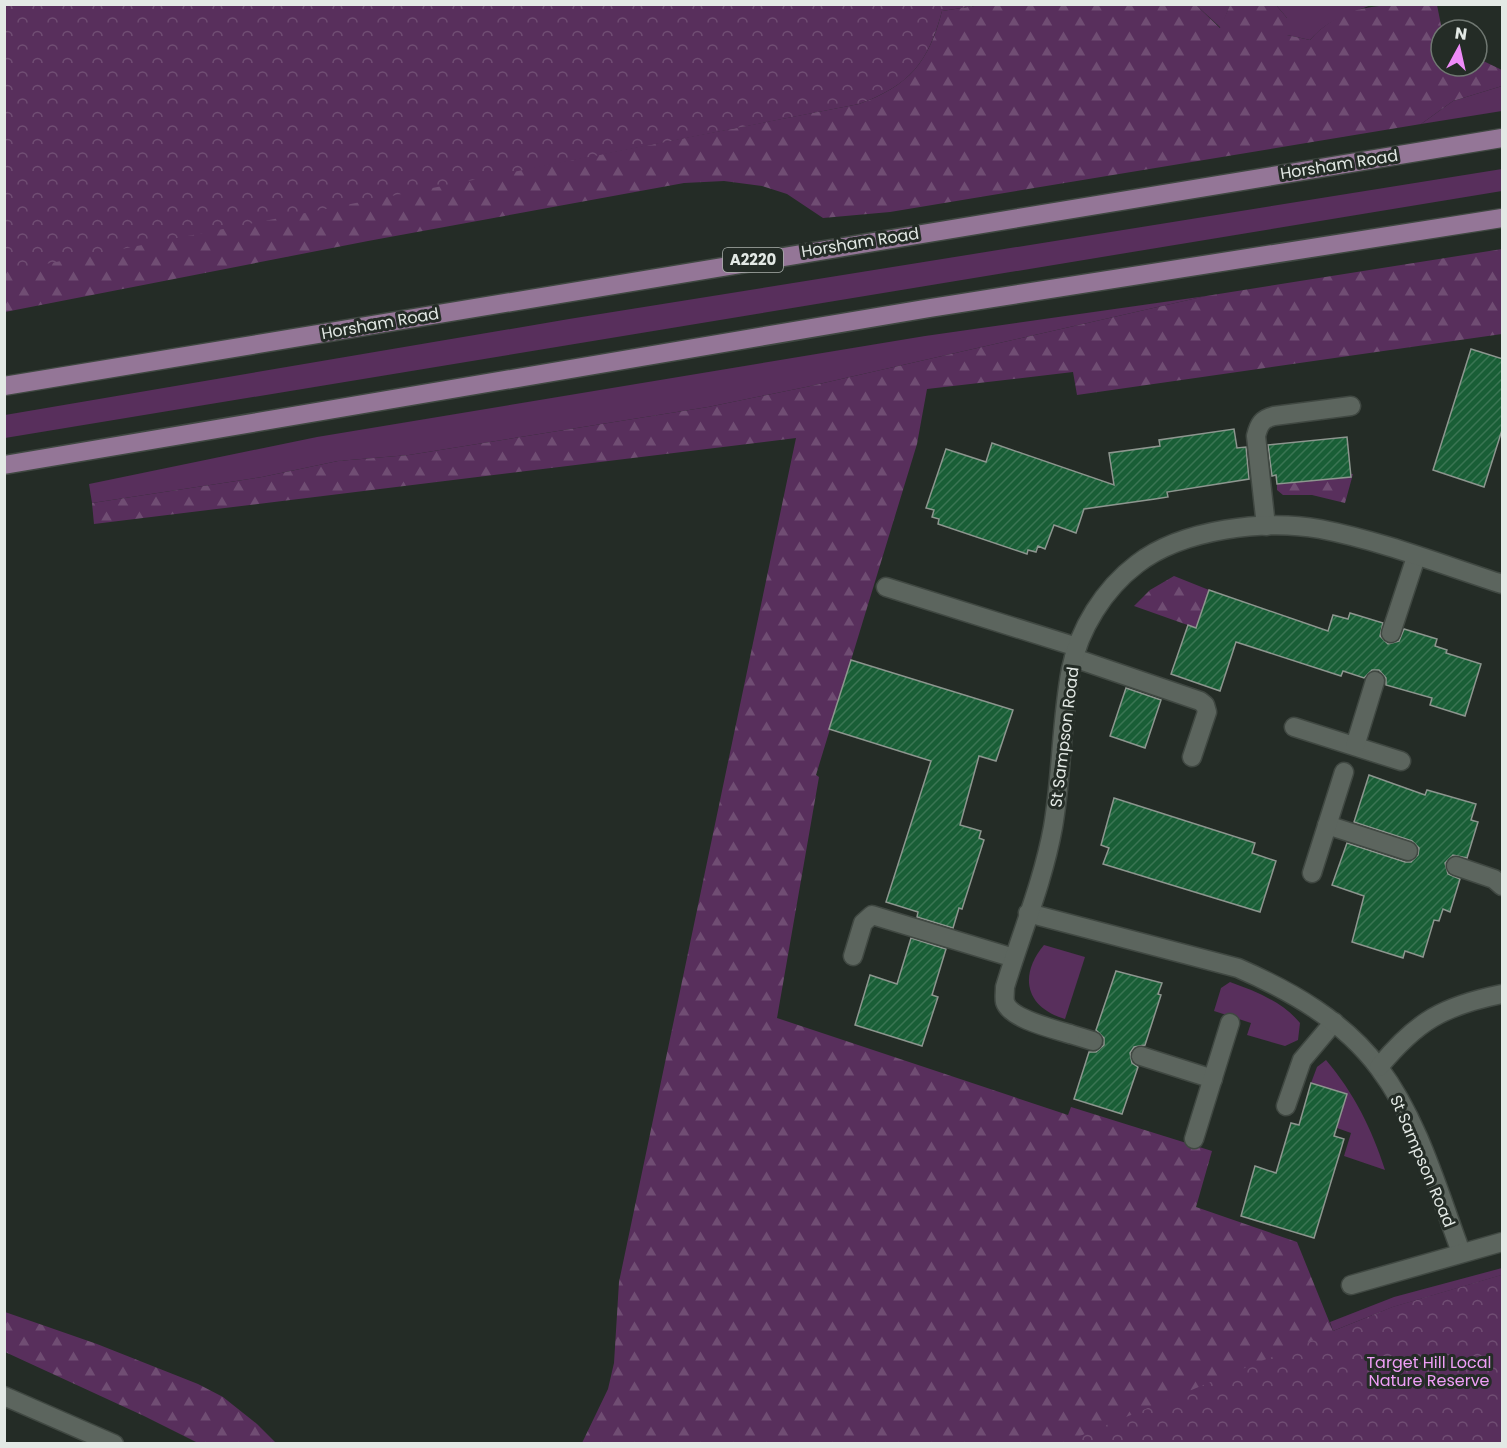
<svg xmlns="http://www.w3.org/2000/svg" width="1507" height="1448" viewBox="0 0 1507 1448" font-family="Poppins,sans-serif">
<style>
.grass{fill:#582f5c}
.forest{fill:url(#forest-firs)}
.park{fill:url(#park-crowns)}
.building{fill:url(#building-hatch);stroke:#8d968f;stroke-width:1.5}
.lines{fill:none;stroke-linecap:round;stroke-linejoin:round}
.lane-casing{stroke:#404842;stroke-width:21}
.street-casing{stroke:#404842;stroke-width:21}
.primary-casing{stroke:#404842;stroke-width:21}
.lane{stroke:#5c655e;stroke-width:18}
.street{stroke:#5c655e;stroke-width:18}
.primary{stroke:#947697;stroke-width:18}
.labels{text-anchor:middle;stroke-width:6;stroke-linejoin:round;paint-order:stroke}
.shield{fill:#242c26;stroke:#aab0ac;stroke-width:1.5}
.shield-label{font-size:15px;font-weight:bold;fill:#e3e9e5}
.street-label{font-size:16px;fill:#e3e9e5;stroke:#242c26}
.park-label{font-size:16px;fill:#ef9ef6;stroke:#242c26}
</style>
<defs>
<pattern id="forest-firs" width="22" height="20" patternUnits="userSpaceOnUse" patternTransform="scale(1.5)"><rect width="22" height="20" fill="#582f5c"/><path d="M5 1l3.5 6h-7zM16 11l3.5 6h-7z" fill="#704d73"/></pattern>
<pattern id="park-crowns" width="20" height="18" patternUnits="userSpaceOnUse" patternTransform="scale(1.5)"><rect width="20" height="18" fill="#582f5c"/><path d="M2 6a3 3 0 1 1 6 0M12 15a3 3 0 1 1 6 0" fill="none" stroke="#704d73"/></pattern>
<pattern id="building-hatch" width="6" height="6" patternUnits="userSpaceOnUse" patternTransform="scale(1.5)"><rect width="6" height="6" fill="#195e36"/><path d="M-1 1l2-2M0 6l6-6M5 7l2-2" fill="none" stroke="#3a7553"/></pattern>
</defs>
<rect width="100%" height="100%" fill="#242c26"/>
<!-- grass -->
<g class="grass">
<path d="M1196 5H1230L1221 28Z"/>
<path d="M1276 5H1371C1345 16 1330 18 1310 40L1287 35V18Z"/>
<path d="M1502 86V111L1421 124 1453 101Z"/>
<path d="M1502 169V191L5 438V415L569 319Z"/>
<path d="M1206 296 806 387 708 407 409 455 338 461 262 477 92 503 89 484 317 437 925 336Z"/>
<path d="M1044 945 1085 957 1065 1019C1026 1008 1018 976 1044 945Z"/>
<path d="M1230 982C1255 991 1283 1002 1300 1023L1298 1040 1285 1046 1247 1035 1251 1023 1214 1011 1221 988Z"/>
<path d="M1326 1060C1354 1093 1372 1129 1385 1170L1344 1156 1351 1133 1337 1128 1347 1094 1311 1083 1317 1067Z"/>
<path d="M1502 1268V1275L1393 1307 1333 1331 1330 1322 1394 1297Z"/>
</g>
<!-- forest -->
<g class="forest">
<path d="M981 5H1196L1220 28 1230 5H1276L1287 18V35L1310 40C1346 0 1388 5 1437 5L1442 30 1441 66H1477V58L1502 70V86L1453 101 1421 124 890 212 823 218 787 194 762 186 724 181 684 183 368 241 5 312V270L859 104C909 86 929 62 942 11Z"/>
<path d="M1502 249V334L1077 395 1073 372 927 389 917 444 816 775 819 777 777 1018 1068 1115 1071 1107 1212 1151 1196 1207 1297 1242 1333 1331 1393 1307 1502 1275V1443H582L608 1389 614 1363 619 1282 796 438 94 524 92 503 262 477 338 461 409 455 708 407 806 387 1206 296Z"/>
<path d="M1351 474H1353L1345 503 1312 495H1283L1277 490V484L1351 477Z"/>
<path d="M1174 576 1209 590 1196 628 1134 606 1150 590Z"/>
<path d="M5 1312 97 1344 198 1384 223 1397 257 1424 276 1443H198L144 1416 5 1352Z"/>
</g>
<!-- park -->
<g class="park">
<path d="M5 4H981V5L942 11C928 63 910 85 859 104L5 272Z"/>
<path d="M1502 1275V1443H1063L1393 1307Z"/>
</g>
<!-- building -->
<g class="building">
<path d="M1471 349 1503 359V427L1484 487 1433 470Z"/>
<path d="M1234 429 1237 448 1246 447 1249 479 1167 492 1168 497 1155 499 1084 509 1076 533 1054 525 1045 549 1038 546 1036 552 1028 550 1027 554 938 524 939 519 932 517 934 510 926 508 946 449 986 462 992 443 1114 485 1109 453 1160 446 1159 440Z"/>
<path d="M1347 437 1351 477 1277 484 1276 475 1272 476 1268 445Z"/>
<path d="M1209 590 1328 631 1333 615 1348 619 1350 613 1383 623 1380 636 1388 644 1399 641 1404 629 1437 639 1435 646 1447 650 1446 653 1481 664 1465 716 1430 705 1432 698 1386 685V678L1379 670H1372L1364 678 1343 671 1341 676 1236 642 1220 691 1171 674 1188 625 1196 628Z"/>
<path d="M851 660 1013 710 996 761 979 756 960 825 981 831 979 838 984 840 962 909 959 908 953 928 917 917 918 912 886 902 931 761 829 729Z"/>
<path d="M1126 688 1161 700 1145 748 1110 736Z"/>
<path d="M1369 775 1425 795 1427 790 1476 804 1471 820 1478 822 1467 858 1453 855 1445 863 1448 874 1460 879 1450 912 1443 909 1439 921 1434 920 1423 957 1405 951 1403 958 1352 942 1364 896 1332 885 1347 843 1405 862H1411L1418 855 1419 848 1412 841 1354 822Z"/>
<path d="M1114 798 1255 843 1252 853 1276 861 1260 912 1103 864 1109 848 1101 845Z"/>
<path d="M911 938 946 949 932 995 938 997 922 1046 855 1025 870 975 897 984Z"/>
<path d="M1116 971 1162 983 1158 994 1161 995 1145 1045 1134 1047 1130 1053 1132 1063 1138 1067 1122 1114 1074 1099 1089 1052H1096L1104 1045V1038L1096 1030Z"/>
<path d="M1311 1083 1347 1094 1334 1136 1344 1139 1314 1238 1241 1216 1255 1166 1276 1173 1291 1123 1299 1125Z"/>
</g>
<g class="lines">
<!-- lane casing -->
<g class="lane-casing">
<g id="lane">
<path d="M1266 526 1256 436C1259 424 1262 419 1274 416L1351 406"/>
<path d="M886 587 1077 647"/>
<path d="M1391 633 1416 557"/>
<path d="M1074 658 1200 701 1205 705 1207 712 1192 757"/>
<path d="M1294 727 1401 761"/>
<path d="M1355 746 1375 681"/>
<path d="M1327 825 1408 851"/>
<path d="M1456 866 1494 879 1502 886"/>
<path d="M1312 873 1344 772"/>
<path d="M853 956 863 923 872 915 1014 958"/>
<path d="M1070 1034 1093 1041"/>
<path d="M1141 1056 1213 1079"/>
<path d="M1286 1106 1302 1060 1334 1022"/>
<path d="M1194 1139 1230 1023"/>
<path d="M4 1396 114 1444"/>
</g>
</g>
<!-- street casing -->
<g class="street-casing">
<g id="street">
<path d="M1028 913 1238 968C1291 991 1344 1021 1379 1068 1419 1121 1438 1191 1461 1252"/>
<path d="M1070 1034C1054 1029 1010 1019 1005 1002 1004 998 1005 992 1005 987 1021 934 1043 882 1053 827 1062 775 1061 721 1071 669 1079 629 1104 589 1137 564 1182 529 1266 519 1320 529 1382 541 1443 565 1502 584"/>
<path d="M1379 1067C1417 1021 1443 1006 1502 994"/>
<path d="M1351 1285 1502 1242"/>
</g>
</g>
<!-- primary casing -->
<g class="primary-casing">
<g id="primary">
<path d="M4 386 1502 138"/>
<path d="M4 465 930 308 1502 218"/>
</g>
</g>
<!-- lane -->
<use href="#lane" class="lane"/>
<!-- street -->
<use href="#street" class="street"/>
<!-- primary -->
<use href="#primary" class="primary"/>
</g>
<g class="labels">
<!-- shield labels -->
<rect class="shield" x="723" y="248" width="60" height="24" rx="4.5"/>
<g class="shield-label">
<text x="753" y="265">A2220</text>
</g>
<!-- street labels -->
<g class="street-label">
<text transform="translate(1339 164) rotate(-9)" y="6">Horsham Road</text>
<text transform="translate(860 242) rotate(-9)" y="6">Horsham Road</text>
<text transform="translate(380 323) rotate(-10)" y="6">Horsham Road</text>
<text transform="translate(1064 737) rotate(-83)" y="6">St Sampson Road</text>
<text transform="translate(1423 1161) rotate(67)" y="6">St Sampson Road</text>
</g>
<!-- park labels -->
<g class="park-label">
<text x="1429" y="1368">Target Hill Local<tspan x="1429" dy="18">Nature Reserve</tspan></text>
</g>
</g>
<!-- border -->
<rect width="1507" height="1448" fill="none" stroke="#e3e9e5" stroke-width="12"/>
<!-- north arrow -->
<g transform="translate(1459 48) rotate(8)"><circle r="28" fill="#242c26" stroke="#707872" stroke-width="1.5"/>
<path d="M0-4.5L10 22L0 15L-10 22Z" fill="#ee8bf8"/>
<text y="-9" font-size="16" font-weight="bold" text-anchor="middle" fill="#e3e9e5">N</text>
</g>
</svg>
